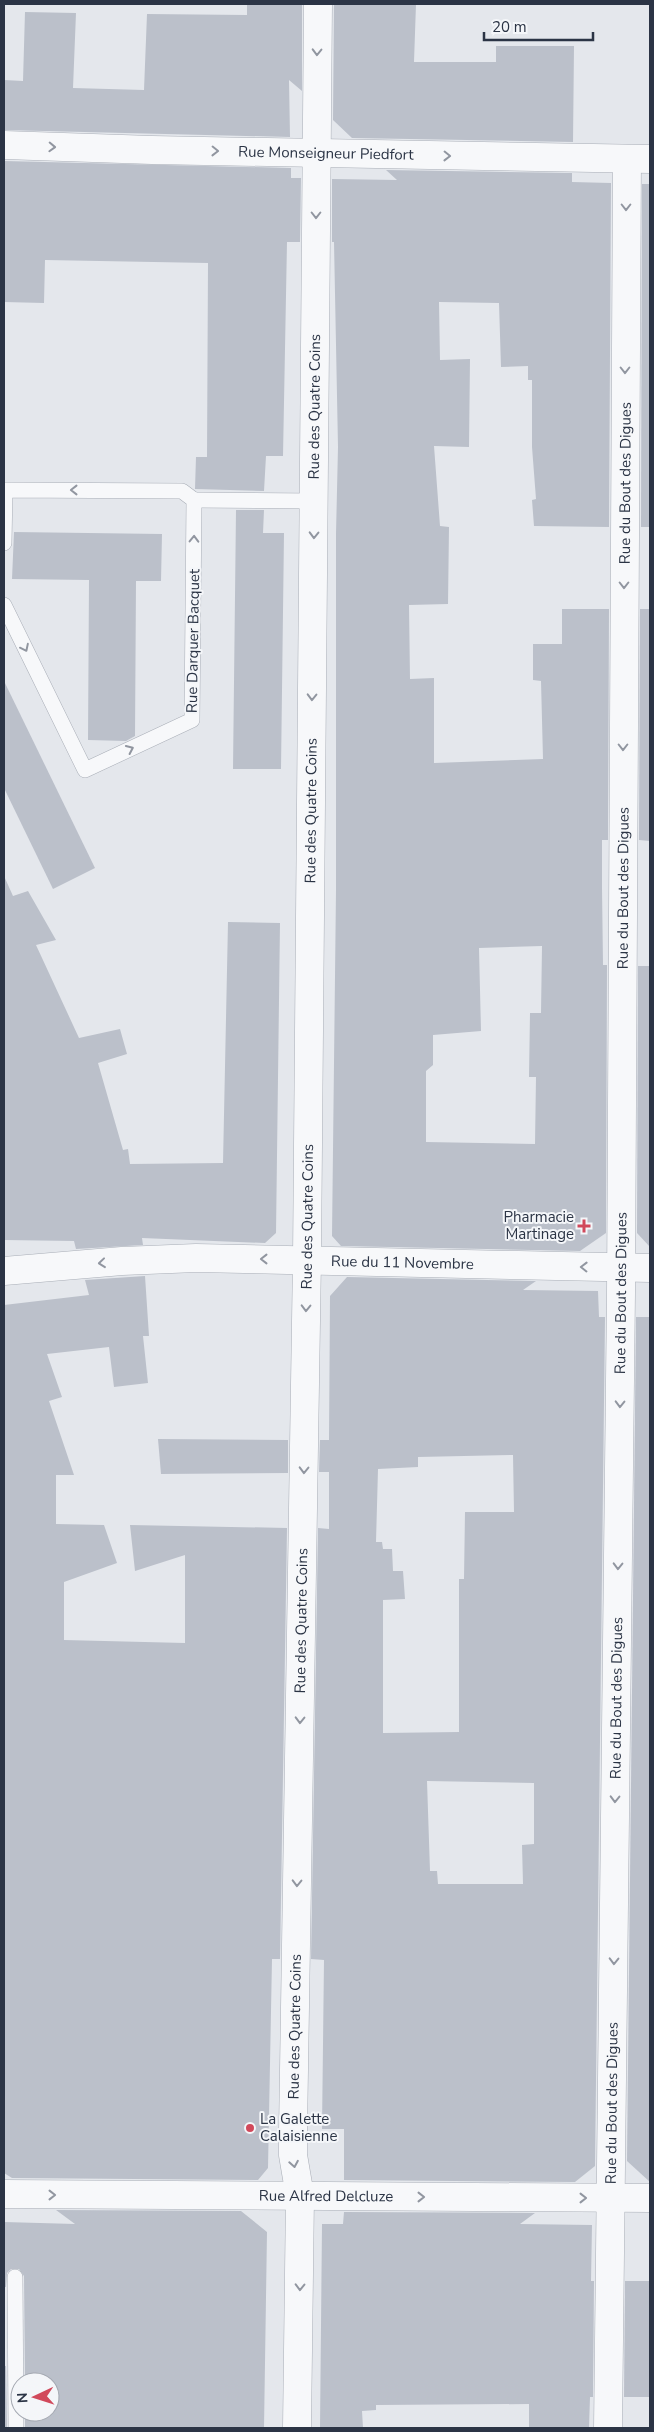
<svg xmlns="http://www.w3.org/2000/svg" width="654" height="2432" viewBox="0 0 654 2432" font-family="'Nunito Sans',sans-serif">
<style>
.building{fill:#bbc0ca;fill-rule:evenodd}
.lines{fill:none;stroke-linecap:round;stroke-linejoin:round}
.lane-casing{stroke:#a9aeb7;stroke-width:16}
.street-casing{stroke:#a9aeb7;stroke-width:29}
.lane{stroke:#f7f8fa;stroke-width:15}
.street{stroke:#f7f8fa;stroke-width:28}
.oneway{stroke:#9196a0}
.poi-dot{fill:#d1495b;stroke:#f4f6f9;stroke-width:2}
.labels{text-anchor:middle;stroke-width:4;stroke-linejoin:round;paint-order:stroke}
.street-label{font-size:15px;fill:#2b3445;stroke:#f4f6f9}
.poi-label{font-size:15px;fill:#2b3445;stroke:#f4f6f9;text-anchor:end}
</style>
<rect width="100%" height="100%" fill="#e4e7ec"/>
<!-- building -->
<g class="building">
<path d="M247 4H302V91L289 80 290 137 4 130V80L23 81 25 12 76 13 73 88 144 90 147 14 247 15Z"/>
<path d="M334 4H416L414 62H496V46H574L573 142 352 138 333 120Z"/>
<path d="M4 161 291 168V178H301L300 242H287L283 456H266L264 491 195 489 196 457H207L208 263 45 260 44 303 4 302Z"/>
<path d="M386 170 572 173V182L611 183 609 527 534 526 532 500 536 499 532 447V380H528V366L501 367 499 303 439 302 440 360 470 359 469 447 434 446 440 526 449 527 448 604 409 605 410 679 434 678V763L543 759 541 681 533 680V644H562V609H609L608 840H602V888L603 965H607L606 1233 580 1251 341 1246 332 1236 336 890V534L338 447 334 242H332V179L397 180ZM542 946 541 1013H530L529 1077H536L535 1144 426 1142V1071L433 1065V1035L481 1031 479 948Z"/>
<path d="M642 184H650V527H641Z"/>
<path d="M236 510H264L263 533H284L281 769H233Z"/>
<path d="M14 532 162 534 161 581H136L135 736 126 741 88 740 89 580 12 579Z"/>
<path d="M640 609H650V841L639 840Z"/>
<path d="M4 681 95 868 53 889 4 788Z"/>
<path d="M4 876 13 896 28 891 56 940 36 945 79 1038 120 1029 127 1054 98 1063 123 1150 128 1149 130 1164 223 1163 228 922 280 923 276 1233 265 1243 142 1238 143 1245 76 1249 74 1241 4 1240Z"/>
<path d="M638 966H650V1247L637 1233Z"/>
<path d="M145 1276 149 1336H143L148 1383 114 1387 109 1347 47 1354 62 1397 49 1401 74 1475H56V1524L104 1525 117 1563 64 1582V1640L185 1643V1555L135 1571 130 1525 287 1528 280 1959H272L268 2168 258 2180 12 2178 4 2173V1305L89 1295 85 1280Z"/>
<path d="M347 1277 536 1281 523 1290 598 1291 599 1317H605L595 2166 575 2182 344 2180V2129H322L324 1960 311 1959 318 1528 329 1529V1472H319L320 1440H329L330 1296ZM513 1455 514 1512H465L464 1579H459V1732L383 1733V1600L405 1599 403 1571H393L392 1549H383L382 1542H376L378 1469 418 1467V1457ZM427 1781 534 1783V1844L522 1845 523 1884H438L437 1871H430Z"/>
<path d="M636 1317H650V2182L627 2161Z"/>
<path d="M158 1439 288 1440V1473L161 1474Z"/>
<path d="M56 2210 241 2211 267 2232 264 2428H25V2412H50V2382H25L24 2276 19 2269H11L7 2273 6 2287H4V2222L75 2224Z"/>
<path d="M344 2212 535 2213 520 2224 592 2225 591 2281H594L593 2397H590L589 2428H532L529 2427V2404L376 2405V2410L362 2411 363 2428H320L322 2224H343Z"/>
<path d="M625 2281H650V2397H624Z"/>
<path d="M4 2366H6L7 2428H4Z"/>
</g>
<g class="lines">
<!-- lane casing -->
<g class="lane-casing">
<g id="lane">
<path d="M194 500 314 501"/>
<path d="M4 543 5 490 182 491 194 500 192 720 85 770 4 605"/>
<path d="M15 2277 16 2428"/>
</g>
</g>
<!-- street casing -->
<g class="street-casing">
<g id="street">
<path id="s1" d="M4 145 152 150 650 159"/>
<path id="s2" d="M4 1271 122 1261 196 1258 650 1268"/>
<path id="s3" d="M4 2194 650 2198"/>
<path id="s4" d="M297 2428 300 2196 293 2155V2132L307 1259 318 4"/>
<path id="s5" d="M608 2428 621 1293 627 159"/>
</g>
</g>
<!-- lane -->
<use href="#lane" class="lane"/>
<!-- street -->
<use href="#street" class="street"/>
</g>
<!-- one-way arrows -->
<defs><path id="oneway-chevron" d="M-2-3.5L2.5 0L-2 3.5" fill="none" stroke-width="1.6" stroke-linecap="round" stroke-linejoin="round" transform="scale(1.25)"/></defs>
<g class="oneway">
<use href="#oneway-chevron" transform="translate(317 52) rotate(91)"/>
<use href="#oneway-chevron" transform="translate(52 147) rotate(2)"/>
<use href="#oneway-chevron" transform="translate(215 151) rotate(1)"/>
<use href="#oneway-chevron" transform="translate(447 156) rotate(1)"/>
<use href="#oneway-chevron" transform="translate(626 207) rotate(90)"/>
<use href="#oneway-chevron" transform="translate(316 215) rotate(90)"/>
<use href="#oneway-chevron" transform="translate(625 370) rotate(90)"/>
<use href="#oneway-chevron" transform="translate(74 490) rotate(-180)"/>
<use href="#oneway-chevron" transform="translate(314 535) rotate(91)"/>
<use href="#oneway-chevron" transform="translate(194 539) rotate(-89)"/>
<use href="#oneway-chevron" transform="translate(624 585) rotate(90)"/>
<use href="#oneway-chevron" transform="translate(25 648) rotate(64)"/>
<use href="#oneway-chevron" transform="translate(312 697) rotate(91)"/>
<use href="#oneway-chevron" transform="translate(623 747) rotate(90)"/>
<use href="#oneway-chevron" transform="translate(130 749) rotate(-25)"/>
<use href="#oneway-chevron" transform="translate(264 1259) rotate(-180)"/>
<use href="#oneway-chevron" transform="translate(102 1263) rotate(174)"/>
<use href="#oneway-chevron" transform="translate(584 1267) rotate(-179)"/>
<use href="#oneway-chevron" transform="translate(306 1308) rotate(91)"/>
<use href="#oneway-chevron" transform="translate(620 1404) rotate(91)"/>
<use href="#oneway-chevron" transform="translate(304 1470) rotate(91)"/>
<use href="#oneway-chevron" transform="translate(618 1566) rotate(91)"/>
<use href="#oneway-chevron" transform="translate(300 1720) rotate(91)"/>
<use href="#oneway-chevron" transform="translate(615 1799) rotate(91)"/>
<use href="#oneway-chevron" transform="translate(297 1883) rotate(91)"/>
<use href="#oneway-chevron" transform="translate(614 1961) rotate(91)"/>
<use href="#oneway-chevron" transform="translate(294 2164) rotate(80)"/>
<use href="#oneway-chevron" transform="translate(52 2195)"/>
<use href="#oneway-chevron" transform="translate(421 2197)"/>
<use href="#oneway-chevron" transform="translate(583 2198)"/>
<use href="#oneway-chevron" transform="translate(300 2287) rotate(91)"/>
</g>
<!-- markers -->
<g class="poi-dot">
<path d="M581.5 1218.5h5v5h5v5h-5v5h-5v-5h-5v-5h5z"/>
<circle cx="250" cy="2128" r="5"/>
</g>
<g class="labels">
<!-- street labels -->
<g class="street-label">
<text dy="5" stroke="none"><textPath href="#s1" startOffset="322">Rue Monseigneur Piedfort</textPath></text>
<text dy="5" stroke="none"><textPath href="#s4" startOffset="2022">Rue des Quatre Coins</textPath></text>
<text dy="5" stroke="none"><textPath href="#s5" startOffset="1945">Rue du Bout des Digues</textPath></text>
<text transform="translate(193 641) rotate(-89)" y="5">Rue Darquer Bacquet</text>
<text dy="5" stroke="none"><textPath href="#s4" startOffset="1618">Rue des Quatre Coins</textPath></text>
<text dy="5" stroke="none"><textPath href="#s5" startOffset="1540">Rue du Bout des Digues</textPath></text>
<text dy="5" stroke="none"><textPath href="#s4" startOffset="1212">Rue des Quatre Coins</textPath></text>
<text dy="5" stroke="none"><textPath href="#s2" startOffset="399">Rue du 11 Novembre</textPath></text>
<text dy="5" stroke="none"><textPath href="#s5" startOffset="1135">Rue du Bout des Digues</textPath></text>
<text dy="5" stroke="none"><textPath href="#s4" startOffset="808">Rue des Quatre Coins</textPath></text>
<text dy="5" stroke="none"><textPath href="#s5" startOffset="730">Rue du Bout des Digues</textPath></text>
<text dy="5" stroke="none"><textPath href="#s4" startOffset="402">Rue des Quatre Coins</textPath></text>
<text dy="5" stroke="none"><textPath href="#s5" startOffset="325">Rue du Bout des Digues</textPath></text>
<text dy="5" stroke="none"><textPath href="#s3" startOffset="322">Rue Alfred Delcluze</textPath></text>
</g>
<!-- poi labels -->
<g class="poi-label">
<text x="574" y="1222">Pharmacie<tspan x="574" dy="17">Martinage</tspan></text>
<text x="260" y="2124" text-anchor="start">La Galette<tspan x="260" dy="17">Calaisienne</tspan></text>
</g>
</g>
<!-- border -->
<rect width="654" height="2432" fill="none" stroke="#2b3445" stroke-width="10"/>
<!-- north arrow -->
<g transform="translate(35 2397) rotate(266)"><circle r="24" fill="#f4f6f9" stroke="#a4a8b1"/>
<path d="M0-4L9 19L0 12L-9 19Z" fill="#d1495b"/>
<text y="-8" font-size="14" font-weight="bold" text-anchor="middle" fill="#2b3445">N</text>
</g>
<!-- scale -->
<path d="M484 32v8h109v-8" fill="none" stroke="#2b3445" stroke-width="2.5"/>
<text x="492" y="32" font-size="15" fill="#2b3445" stroke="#f4f6f9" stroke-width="4" paint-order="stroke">20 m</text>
</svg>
